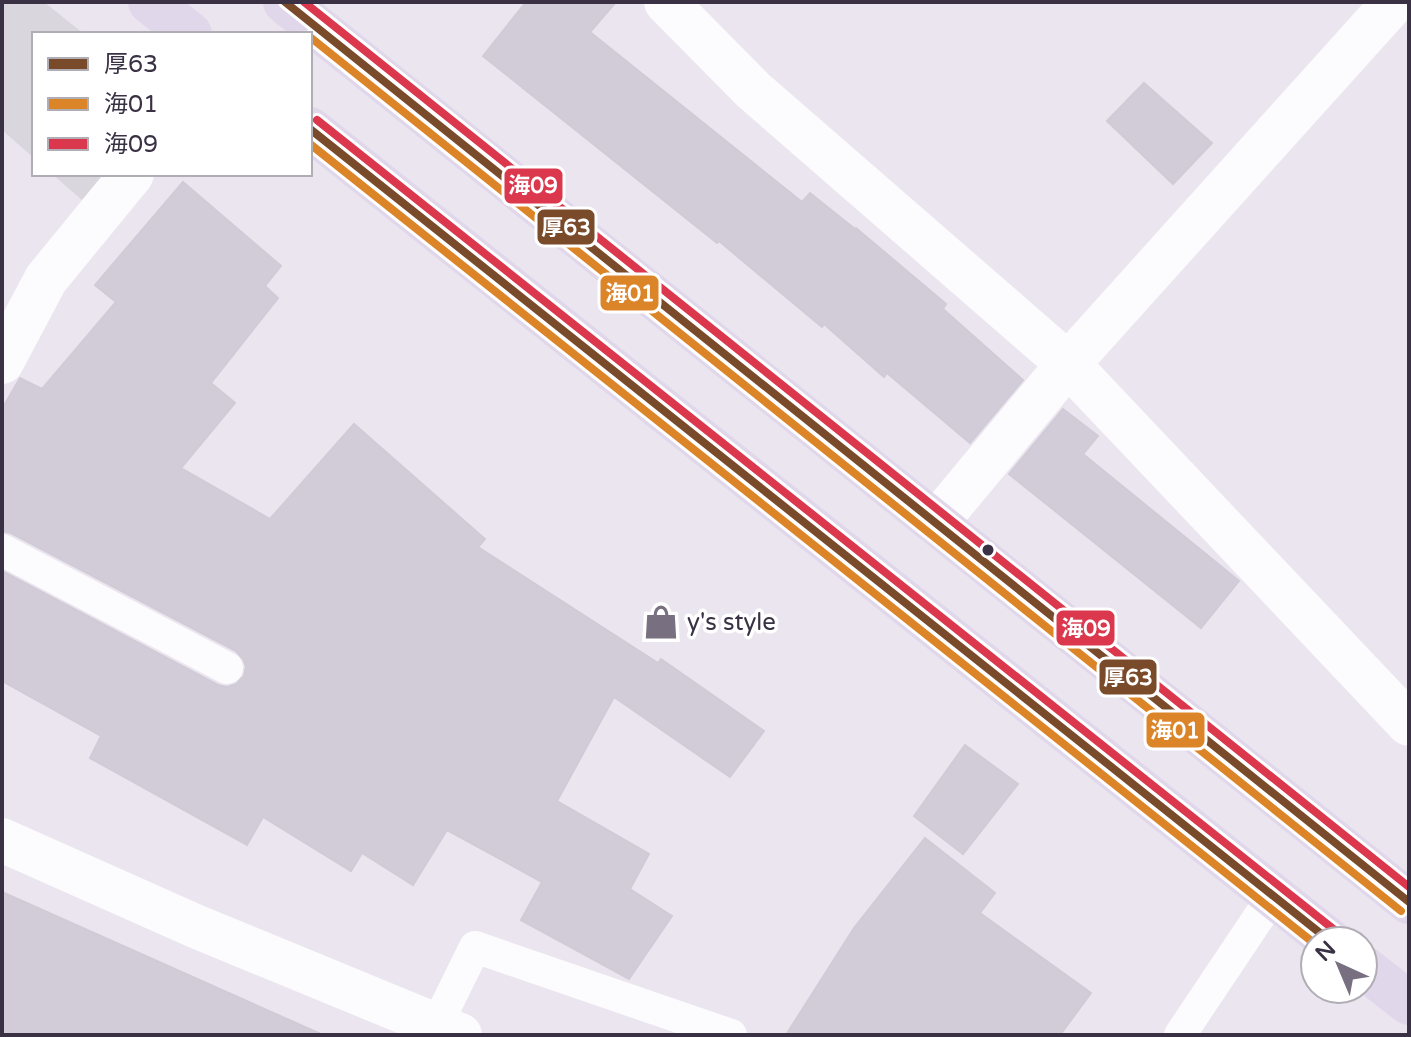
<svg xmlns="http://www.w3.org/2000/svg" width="1411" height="1037" viewBox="0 0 1411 1037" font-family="'Varela Round','Noto Sans JP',sans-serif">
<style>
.parking{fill:#d9d6de}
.building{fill:#d1ccd7;stroke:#d1cbd7;stroke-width:2}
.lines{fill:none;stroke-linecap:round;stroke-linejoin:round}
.lane{stroke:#fcfbfd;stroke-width:32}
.street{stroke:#fcfbfd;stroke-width:44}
.highway{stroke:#e1d7eb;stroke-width:44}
.bus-1-casing{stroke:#fff;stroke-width:14}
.bus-2-casing{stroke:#fff;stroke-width:14}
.bus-3-casing{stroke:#fff;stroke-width:14}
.bus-1{stroke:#7a4b2a;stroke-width:8}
.bus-2{stroke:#dc8428;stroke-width:8}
.bus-3{stroke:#db374d;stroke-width:8}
.bus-dot{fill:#3a3144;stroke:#fff;stroke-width:3}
.labels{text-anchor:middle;stroke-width:7;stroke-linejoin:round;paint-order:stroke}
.poi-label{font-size:24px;fill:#3a3144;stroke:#fff;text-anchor:start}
.line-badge{stroke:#fff;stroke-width:3}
.badge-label{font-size:22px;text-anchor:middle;font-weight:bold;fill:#fff}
</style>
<rect width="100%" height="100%" fill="#eae5ef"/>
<!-- parking -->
<g class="parking">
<path d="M2 2H44L84 34H34V158L2 130Z"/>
<path d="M52 174H104L82 200Z"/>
</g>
<!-- building -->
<g class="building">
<path d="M526 2H616L590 32 802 202 810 193 855 229 856 228 946 304 943 309 1023 380 970 443 887 373 884 377 824 324 822 327 719 241 717 243 483 56Z"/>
<path d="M1144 83 1212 143 1173 184 1107 121Z"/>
<path d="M183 182 281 266 265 286 278 298 211 383 235 403 181 468 270 519 354 424 485 539 478 547 658 663 661 659 764 731 730 777 614 697 557 801 649 854 630 889 672 916 629 979 521 920 542 882 447 830 413 885 362 853 351 871 263 817 247 845 90 758 101 736 2 681V571L218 685 227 687 236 684 244 676 246 666 243 659 236 651 11 533 2 531V409L20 378 42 389 116 302 95 285Z"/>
<path d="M1063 409 1098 436 1083 454 1239 581 1201 628 1009 474Z"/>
<path d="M965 745 1018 784 963 854 914 816Z"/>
<path d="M925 838 995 893 980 913 1091 993 1060 1035H786L854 928Z"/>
<path d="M2 892 323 1035H2Z"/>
</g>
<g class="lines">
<!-- lane -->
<g class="lane">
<path d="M2 550 227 668"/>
<path d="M437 1024 475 947 731 1035"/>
<path d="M1180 1035 1273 896"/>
</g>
<!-- street -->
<g class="street">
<path d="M666 2 753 90 1068 364 1409 724"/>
<path d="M2 362 46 279 132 174"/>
<path d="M936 523 1068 364 1394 2"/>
<path d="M2 840 195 926 460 1035"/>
</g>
<!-- highway -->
<g class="highway">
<path d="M150 2 190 34"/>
<path d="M285 2 1409 902"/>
<path d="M310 129 1330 941"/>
<path d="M1363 967 1409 1003"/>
</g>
<!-- bus-1 casing -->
<g class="bus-1-casing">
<g id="bus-1">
<path d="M285 2 1409 902"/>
<path d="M310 129 1330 941"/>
</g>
</g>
<!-- bus-2 casing -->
<g class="bus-2-casing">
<g id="bus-2">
<path d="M310 37 1401 911"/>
<path d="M310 144 1315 944"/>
</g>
</g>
<!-- bus-3 casing -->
<g class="bus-3-casing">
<g id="bus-3">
<path d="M304 2 1409 887"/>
<path d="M317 120 1337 932"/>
</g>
</g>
<!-- bus-1 -->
<use href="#bus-1" class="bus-1"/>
<!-- bus-2 -->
<use href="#bus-2" class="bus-2"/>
<!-- bus-3 -->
<use href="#bus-3" class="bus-3"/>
</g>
<!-- icons -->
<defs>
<g id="shop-bare" transform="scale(2.76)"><path d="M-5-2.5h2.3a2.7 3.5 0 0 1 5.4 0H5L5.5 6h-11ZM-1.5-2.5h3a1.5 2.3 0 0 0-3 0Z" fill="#787080" stroke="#fff" stroke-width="2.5" paint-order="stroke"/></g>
</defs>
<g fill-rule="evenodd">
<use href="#shop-bare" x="661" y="622"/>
</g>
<!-- markers -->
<circle class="bus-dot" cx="988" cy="550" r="7"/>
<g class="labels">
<!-- poi labels -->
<g class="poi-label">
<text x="687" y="630">y's style</text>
</g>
</g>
<g class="line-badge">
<rect x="503" y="167" width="61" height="38" rx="8" fill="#db374d"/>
<rect x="536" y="208" width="60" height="38" rx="8" fill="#7a4b2a"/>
<rect x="599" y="274" width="61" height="38" rx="8" fill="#dc8428"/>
<rect x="1055" y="609" width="61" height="38" rx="8" fill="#db374d"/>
<rect x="1098" y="658" width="60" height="38" rx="8" fill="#7a4b2a"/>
<rect x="1145" y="711" width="61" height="38" rx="8" fill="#dc8428"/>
</g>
<g class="badge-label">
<text x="533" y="193">海09</text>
<text x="566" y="235">厚63</text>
<text x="630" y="301">海01</text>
<text x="1086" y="636">海09</text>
<text x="1128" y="685">厚63</text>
<text x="1175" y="738">海01</text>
</g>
<!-- border -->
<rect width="1411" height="1037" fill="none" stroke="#3a3144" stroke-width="8"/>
<!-- legend -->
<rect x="32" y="32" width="280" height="144" fill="#ffffff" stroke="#b0adb4" stroke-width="2"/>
<rect x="48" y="58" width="40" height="12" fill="#7a4b2a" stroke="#b0adb4" stroke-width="2"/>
<text x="104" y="72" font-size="24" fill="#3a3144">厚63</text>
<rect x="48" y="98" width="40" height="12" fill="#dc8428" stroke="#b0adb4" stroke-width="2"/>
<text x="104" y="112" font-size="24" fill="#3a3144">海01</text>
<rect x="48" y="138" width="40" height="12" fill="#db374d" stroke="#b0adb4" stroke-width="2"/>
<text x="104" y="152" font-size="24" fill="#3a3144">海09</text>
<!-- north arrow -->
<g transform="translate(1339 965) rotate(316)"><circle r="38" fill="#ffffff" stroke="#b0adb4" stroke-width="2"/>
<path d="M0-6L14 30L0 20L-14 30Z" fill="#787080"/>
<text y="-12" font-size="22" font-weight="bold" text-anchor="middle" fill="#3a3144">N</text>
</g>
</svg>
